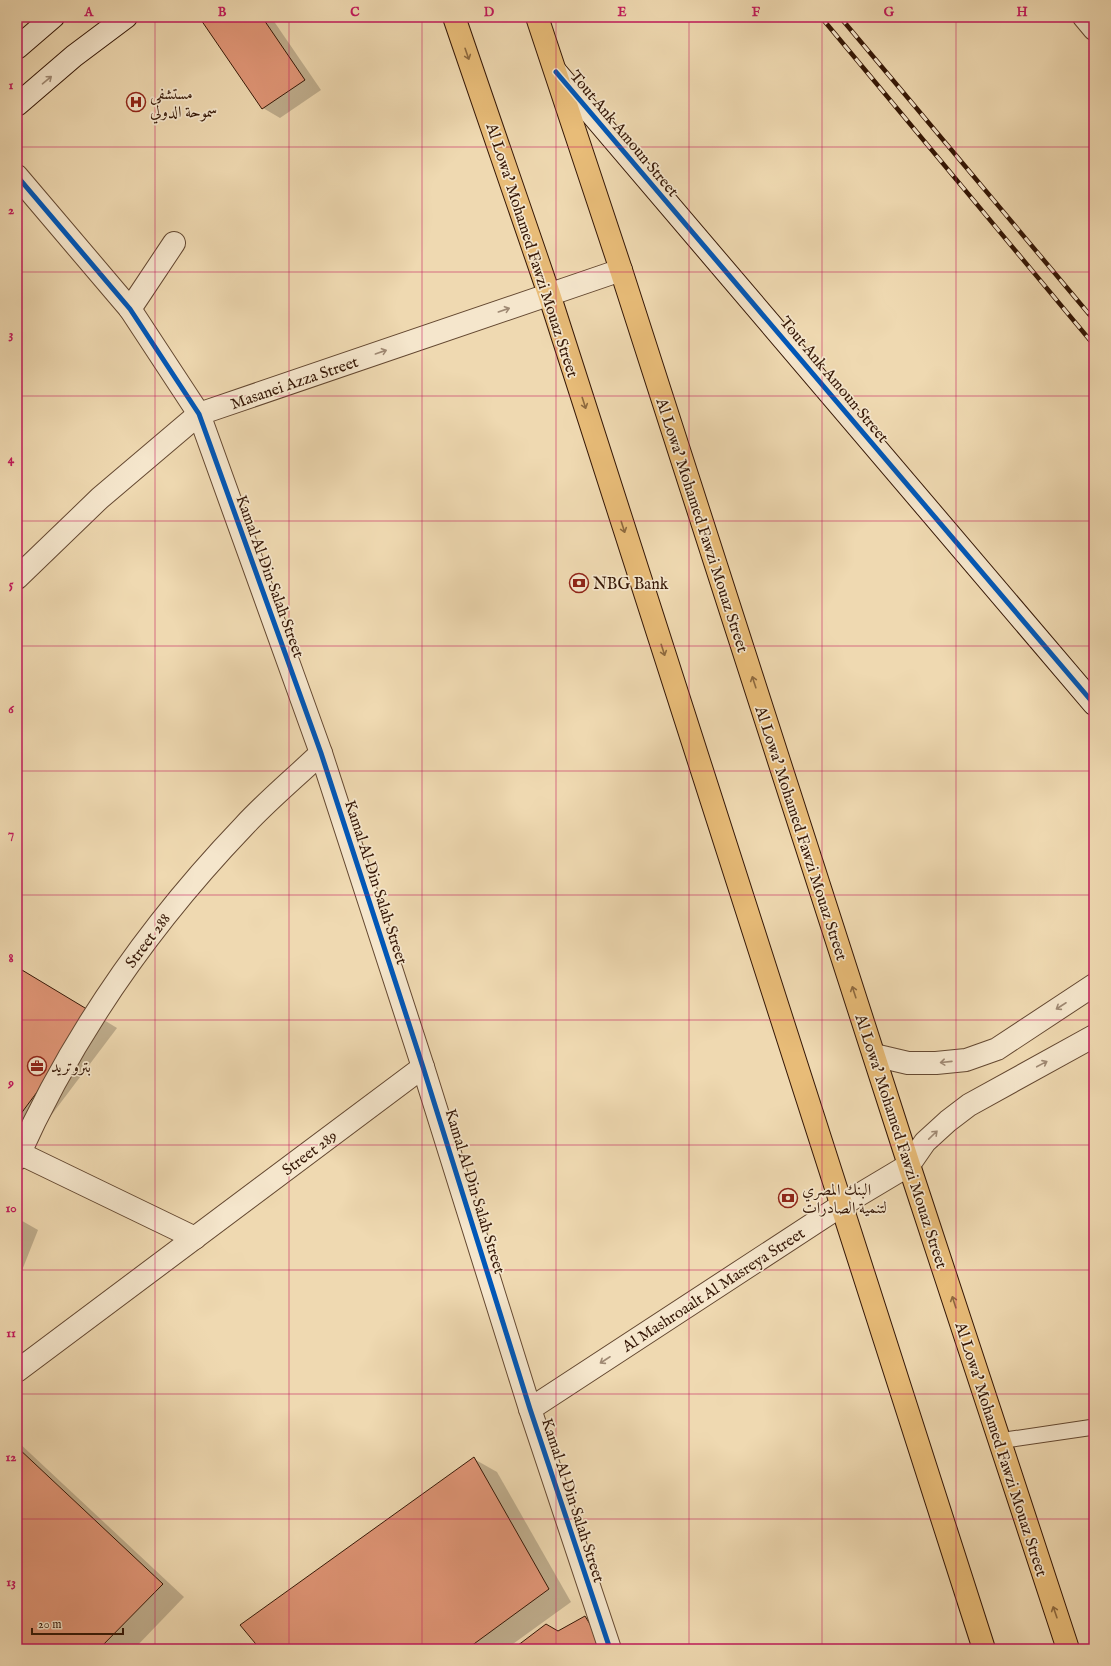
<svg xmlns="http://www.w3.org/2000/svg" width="1111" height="1666" viewBox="0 0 1111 1666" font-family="'IM FELL English',Amiri,serif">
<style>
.shadow{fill:#0003}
.building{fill:#e09576;stroke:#351706}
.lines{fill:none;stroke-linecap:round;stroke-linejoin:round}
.lane-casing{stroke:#644831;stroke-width:17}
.street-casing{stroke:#644831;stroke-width:24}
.secondary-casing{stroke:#351706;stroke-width:24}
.primary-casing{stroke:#351706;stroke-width:24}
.lane{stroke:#f5e6cc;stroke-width:15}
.street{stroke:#f5e6cc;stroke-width:22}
.secondary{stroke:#f5e6cc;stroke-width:22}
.primary{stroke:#e8bc78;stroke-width:22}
.rail-casing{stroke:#351706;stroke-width:4.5}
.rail{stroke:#f5e6cc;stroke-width:3;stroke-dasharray:9;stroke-linecap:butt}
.cycleway-casing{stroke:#f5e6cc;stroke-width:8}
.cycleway{stroke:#0057b8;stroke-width:5}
.oneway{stroke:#8e6a3f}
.oneway2{stroke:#9f8973}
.grid{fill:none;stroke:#c2185b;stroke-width:1;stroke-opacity:0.55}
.labels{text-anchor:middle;stroke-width:3.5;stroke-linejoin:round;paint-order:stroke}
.poi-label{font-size:16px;fill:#351706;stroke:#f5e6cc;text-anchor:start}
.street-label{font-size:16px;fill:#351706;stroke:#f5e6cc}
.neatline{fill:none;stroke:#c2185b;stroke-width:1.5}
.grid-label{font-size:13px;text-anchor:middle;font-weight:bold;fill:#c2185b}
</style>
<rect width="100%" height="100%" fill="#efd9b1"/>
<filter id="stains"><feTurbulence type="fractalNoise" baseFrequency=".005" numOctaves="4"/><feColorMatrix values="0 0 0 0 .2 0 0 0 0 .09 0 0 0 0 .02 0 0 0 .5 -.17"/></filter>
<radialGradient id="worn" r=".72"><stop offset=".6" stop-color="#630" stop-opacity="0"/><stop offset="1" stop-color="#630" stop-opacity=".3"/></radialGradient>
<!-- shadow -->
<g class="shadow">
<path d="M200 17H271L321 90 280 118 263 108Z"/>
<path d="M17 967 117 1028 25 1150 17 1146Z"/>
<path d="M17 1218 38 1230 17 1283Z"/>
<path d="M17 1441 184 1597 134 1649H17Z"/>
<path d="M474 1459 497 1472 571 1602 506 1649H262Z"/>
<path d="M585 1617 602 1627 615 1649H515L558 1632Z"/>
</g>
<!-- building -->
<g class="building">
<path d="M199 17H262L305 80 262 109Z"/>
<path d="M17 967 95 1014 17 1119Z"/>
<path d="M17 1447 163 1584 99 1649H17Z"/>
<path d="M474 1457 549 1589 467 1649H260L240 1625Z"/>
<path d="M585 1616 602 1644 594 1649H513L546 1624 558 1631Z"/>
</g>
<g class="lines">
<!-- lane casing -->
<g class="lane-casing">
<path id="lane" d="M999 1441 1094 1427"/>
</g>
<!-- street casing -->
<g class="street-casing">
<g id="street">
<path d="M1084 17 1094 29"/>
<path d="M17 176 130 309 199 414 321 753 423 1067 530 1409 610 1649"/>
<path d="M130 309 174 243"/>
<path d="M17 578 100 498 199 414 621 270"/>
<path d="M874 1055 908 1063H936L966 1060 997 1049 1094 985"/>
<path d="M17 1152 195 1238"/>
<path d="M17 1159C72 1036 151 923 244 826 268 800 296 777 321 753"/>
<path d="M17 1371 423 1067"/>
<path d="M530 1409 842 1205 909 1165 925 1142 948 1121 969 1105 1094 1036"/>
</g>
</g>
<!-- secondary casing -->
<g class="secondary-casing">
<g id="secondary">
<path d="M17 48 53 17"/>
<path d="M556 72 1094 704"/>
<path d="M17 105 74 56 126 17"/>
</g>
</g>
<!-- primary casing -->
<g class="primary-casing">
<g id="primary">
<path d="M454 17 549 294 984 1649"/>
<path d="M537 17 621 270 909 1165 1068 1649"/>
</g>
</g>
<!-- lane -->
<use href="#lane" class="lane"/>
<!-- street -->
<use href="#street" class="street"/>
<!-- secondary -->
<use href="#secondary" class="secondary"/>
<!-- primary -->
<use href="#primary" class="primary"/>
<!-- rail casing -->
<g class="rail-casing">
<g id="rail">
<path d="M821 17 1094 345"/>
<path d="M840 17 1094 320"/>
</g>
</g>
<!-- rail -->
<use href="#rail" class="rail"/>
<!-- cycleway casing -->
<g class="cycleway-casing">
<g id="cycleway">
<path d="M556 72 1094 704"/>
<path d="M17 176 130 309 199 414 321 753 423 1067 530 1409 610 1649"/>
</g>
</g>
<!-- cycleway -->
<use href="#cycleway" class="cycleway"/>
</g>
<!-- one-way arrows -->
<defs><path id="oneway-shaft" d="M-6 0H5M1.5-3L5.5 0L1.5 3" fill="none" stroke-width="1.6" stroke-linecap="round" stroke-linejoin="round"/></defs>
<g class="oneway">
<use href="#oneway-shaft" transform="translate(467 54) rotate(71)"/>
<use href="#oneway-shaft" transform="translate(584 403) rotate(72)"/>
<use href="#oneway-shaft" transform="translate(623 527) rotate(72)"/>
<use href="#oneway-shaft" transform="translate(663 650) rotate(72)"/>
<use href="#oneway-shaft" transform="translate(754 682) rotate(-108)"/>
<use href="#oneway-shaft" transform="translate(854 992) rotate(-108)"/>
<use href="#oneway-shaft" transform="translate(954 1302) rotate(-108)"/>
<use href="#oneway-shaft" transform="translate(1055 1612) rotate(-109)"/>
</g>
<g class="oneway2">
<use href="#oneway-shaft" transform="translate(47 80) rotate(-40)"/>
<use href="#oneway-shaft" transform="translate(504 310) rotate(-19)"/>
<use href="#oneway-shaft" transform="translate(381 352) rotate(-19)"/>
<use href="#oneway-shaft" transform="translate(1061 1006) rotate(147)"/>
<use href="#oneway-shaft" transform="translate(946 1062) rotate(174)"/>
<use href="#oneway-shaft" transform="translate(1042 1064) rotate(-28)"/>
<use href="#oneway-shaft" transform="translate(933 1135) rotate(-44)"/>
<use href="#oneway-shaft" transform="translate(605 1360) rotate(147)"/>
</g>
<!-- grid -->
<path class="grid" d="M155 17V1649M289 17V1649M422 17V1649M556 17V1649M689 17V1649M822 17V1649M956 17V1649M17 147H1094M17 272H1094M17 396H1094M17 521H1094M17 646H1094M17 771H1094M17 895H1094M17 1020H1094M17 1145H1094M17 1270H1094M17 1394H1094M17 1519H1094"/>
<!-- icons -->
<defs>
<g id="hospital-ring" transform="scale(1)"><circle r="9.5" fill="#f5e6cc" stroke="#8f2418" stroke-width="1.5"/><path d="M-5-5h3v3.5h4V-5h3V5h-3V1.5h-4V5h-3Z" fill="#8f2418"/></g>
<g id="bank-ring" transform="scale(1)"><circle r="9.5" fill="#f5e6cc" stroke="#8f2418" stroke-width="1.5"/><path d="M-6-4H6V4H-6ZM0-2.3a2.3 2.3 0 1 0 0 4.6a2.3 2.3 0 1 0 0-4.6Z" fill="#8f2418"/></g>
<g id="office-ring" transform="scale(1)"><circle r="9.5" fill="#f5e6cc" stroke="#8f2418" stroke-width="1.5"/><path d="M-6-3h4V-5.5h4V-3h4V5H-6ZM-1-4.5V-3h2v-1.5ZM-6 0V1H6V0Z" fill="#8f2418"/></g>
</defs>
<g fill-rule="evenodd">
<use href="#hospital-ring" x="136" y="102"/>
<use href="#bank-ring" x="579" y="583"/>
<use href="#office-ring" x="37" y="1066"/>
<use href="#bank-ring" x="788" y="1198"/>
</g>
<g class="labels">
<!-- poi labels -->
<g class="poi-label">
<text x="150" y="99">مستشفى<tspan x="150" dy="18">سموحة الدولي</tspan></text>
<text x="593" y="589">NBG Bank</text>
<text x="51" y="1072">بتروتريد</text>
<text x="802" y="1195">البنك المصري<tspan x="802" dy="18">لتنمية الصادرات</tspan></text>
</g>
<!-- street labels -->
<g class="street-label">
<text transform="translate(625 133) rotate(50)" y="6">Tout Ank Amoun Street</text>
<text transform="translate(533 250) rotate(72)" y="6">Al Lowa' Mohamed Fawzi Mouaz Street</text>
<text transform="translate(835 379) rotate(50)" y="6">Tout Ank Amoun Street</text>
<text transform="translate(294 382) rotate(-19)" y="6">Masanei Azza Street</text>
<text transform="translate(703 525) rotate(72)" y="6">Al Lowa' Mohamed Fawzi Mouaz Street</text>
<text transform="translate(271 576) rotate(70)" y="6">Kamal Al Din Salah Street</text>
<text transform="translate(802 833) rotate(72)" y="6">Al Lowa' Mohamed Fawzi Mouaz Street</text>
<text transform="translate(377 882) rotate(72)" y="6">Kamal Al Din Salah Street</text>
<text transform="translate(147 940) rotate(-53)" y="6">Street 288</text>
<text transform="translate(902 1141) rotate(72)" y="6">Al Lowa' Mohamed Fawzi Mouaz Street</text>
<text transform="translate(309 1152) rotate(-37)" y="6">Street 289</text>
<text transform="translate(476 1191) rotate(73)" y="6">Kamal Al Din Salah Street</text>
<text transform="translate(713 1289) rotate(-33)" y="6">Al Mashroaalt Al Masreya Street</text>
<text transform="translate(1002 1449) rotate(72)" y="6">Al Lowa' Mohamed Fawzi Mouaz Street</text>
<text transform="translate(574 1500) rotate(72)" y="6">Kamal Al Din Salah Street</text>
</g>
</g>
<!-- margin -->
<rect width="1111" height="1666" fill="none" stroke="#efd9b1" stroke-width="44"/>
<!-- scale -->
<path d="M32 1628v6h91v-6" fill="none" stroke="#351706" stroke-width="2"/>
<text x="38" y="1628" font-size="12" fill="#351706" stroke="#f5e6cc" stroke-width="3" paint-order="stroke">20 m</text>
<rect x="22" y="22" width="1067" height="1622" class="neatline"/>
<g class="grid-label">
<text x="89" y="16">A</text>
<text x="222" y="16">B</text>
<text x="355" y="16">C</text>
<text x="489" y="16">D</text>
<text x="622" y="16">E</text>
<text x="756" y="16">F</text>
<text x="889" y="16">G</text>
<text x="1022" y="16">H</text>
<text x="11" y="89">1</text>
<text x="11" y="214">2</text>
<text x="11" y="338">3</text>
<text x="11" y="463">4</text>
<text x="11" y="588">5</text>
<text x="11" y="713">6</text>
<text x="11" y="838">7</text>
<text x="11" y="962">8</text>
<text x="11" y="1087">9</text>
<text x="11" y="1212">10</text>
<text x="11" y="1337">11</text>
<text x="11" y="1461">12</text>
<text x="11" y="1586">13</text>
</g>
<rect width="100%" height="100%" filter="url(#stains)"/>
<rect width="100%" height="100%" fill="url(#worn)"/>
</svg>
